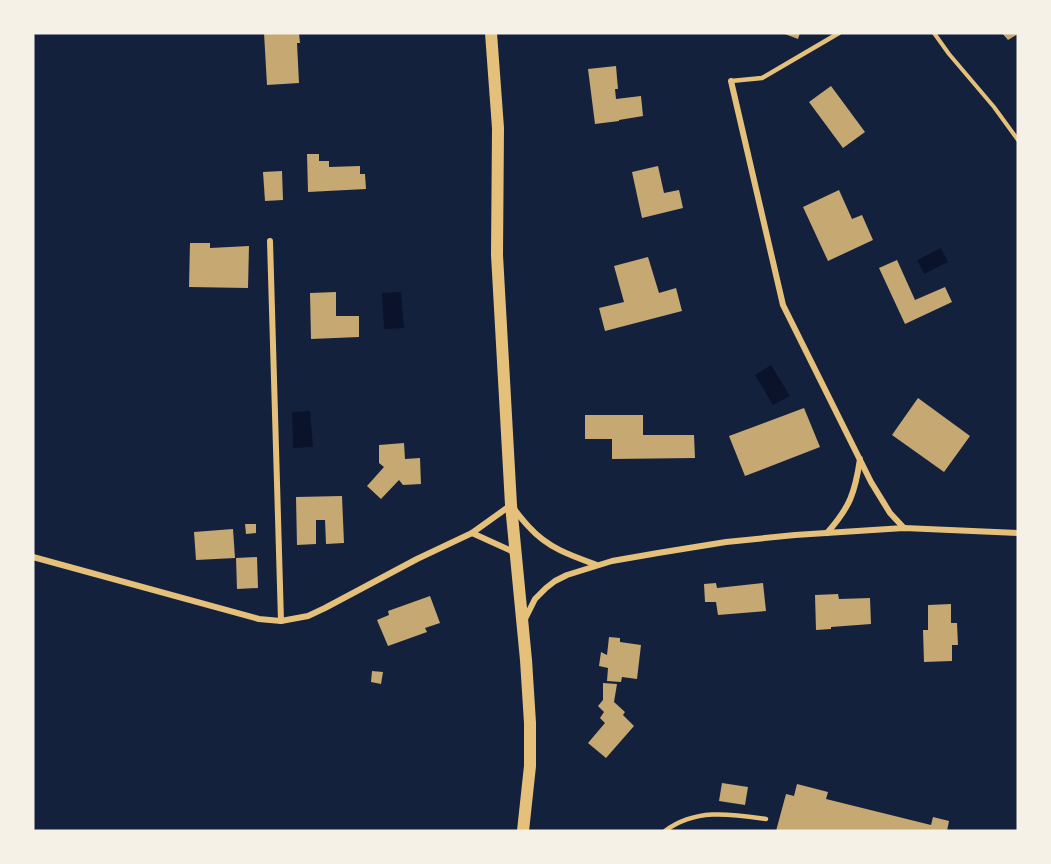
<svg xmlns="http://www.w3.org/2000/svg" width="1051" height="864" viewBox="0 0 1051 864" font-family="'PT Serif',serif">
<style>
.water{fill:#0b132b}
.building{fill:#c6a872}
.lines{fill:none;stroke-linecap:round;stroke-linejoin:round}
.path{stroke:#e5c07b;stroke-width:4}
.service{stroke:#e5c07b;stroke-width:4.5}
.minor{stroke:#e5c07b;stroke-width:6}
.secondary{stroke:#e5c07b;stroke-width:12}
</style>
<rect width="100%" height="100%" fill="#14213d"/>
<!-- water -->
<g class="water">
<path d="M941 248 948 262 924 274 917 260Z"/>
<path d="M401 292 404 328 384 329 382 293Z"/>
<path d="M771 365 790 396 773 405 755 375Z"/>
<path d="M310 411 313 447 293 448 292 412Z"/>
</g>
<!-- building -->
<g class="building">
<path d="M264 33H299L300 43H297L299 83 267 85Z"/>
<path d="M782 33H800L798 39Z"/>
<path d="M1002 33H1018V34L1008 40Z"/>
<path d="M616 66 618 89H615L616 99 641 96 643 116 619 120V121L595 124 588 69Z"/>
<path d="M831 86 865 132 843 148 809 102Z"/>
<path d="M307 154H319V161H329V167L360 166V174H365L366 189 308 192Z"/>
<path d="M658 166 664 193 679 190 683 208 642 218 632 172Z"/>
<path d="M282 171 283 200 265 201 263 172Z"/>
<path d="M839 190 852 219 862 215 873 240 828 261 803 207Z"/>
<path d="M190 243H210V248L249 246 248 288 189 287Z"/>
<path d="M648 257 659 293 676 288 682 311 605 331 599 308 624 302 614 266Z"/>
<path d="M897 260 915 300 945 287 952 302 905 324 879 268Z"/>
<path d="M336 292V316H359V337L311 339 310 293Z"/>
<path d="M918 398 970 436 944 472 892 435Z"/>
<path d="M804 408 820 447 745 476 729 436Z"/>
<path d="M585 415H643V435H694L695 458 612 459V439H585Z"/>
<path d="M404 443 405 459 420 458 421 484 403 485 399 480 381 499 367 486 384 467 379 463V445Z"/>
<path d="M342 496 344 543 326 544 325 520H316V544L297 545 296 497Z"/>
<path d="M245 524H256V533L246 534Z"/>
<path d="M233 529 235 558 196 560 194 532Z"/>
<path d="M257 557 258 588 237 589 236 558Z"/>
<path d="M716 583 717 588 763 583 766 611 718 615 716 602H705L704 584Z"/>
<path d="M838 594 839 599 870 598 871 624 831 627V629L816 630 815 595Z"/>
<path d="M430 596 440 623 425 628 427 632 388 646 377 620 389 615 388 611Z"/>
<path d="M951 604V623H957L958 645H952V661L924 662 923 630H928V605Z"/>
<path d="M609 637 620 638V642L641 645 637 679 622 677 621 682 607 681 608 668 599 666 601 652 607 655Z"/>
<path d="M372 671 383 672 381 684 371 682Z"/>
<path d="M603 683 617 684 614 702 625 712 623 715 634 726 606 758 588 743 605 723 600 718 604 712 598 706 603 700Z"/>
<path d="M722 783 748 787 745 805 719 801Z"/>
<path d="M797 784 828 792 826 799 931 825 933 817 949 821 947 831H776L786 794 794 796Z"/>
</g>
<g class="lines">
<!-- path -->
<path class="path" d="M934 33 949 54 994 107 1018 140"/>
<!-- service -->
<g class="service">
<path d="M731 81 762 78 839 33"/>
<path d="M665 831C696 808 731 814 766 819"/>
</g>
<!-- minor -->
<g class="minor">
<path d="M731 81 783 305 871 482 890 513 904 528"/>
<path d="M270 241 281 621"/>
<path d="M472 533 511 505C517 513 523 521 530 528 548 548 572 556 597 565"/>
<path d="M827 533C850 507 855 493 860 459"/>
<path d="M33 557 259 619 281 621 308 616 325 608 417 559 472 533 516 553"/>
<path d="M525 619 535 599 546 588 555 581 567 575 612 561 658 553 726 542 795 535 904 528 1018 533"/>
</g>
<!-- secondary -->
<path class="secondary" d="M491 33 498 128 497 255 511 505 526 660 530 723V766L523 831"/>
</g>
<!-- border -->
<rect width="1051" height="864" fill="none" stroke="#f6f1e7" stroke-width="69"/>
</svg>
